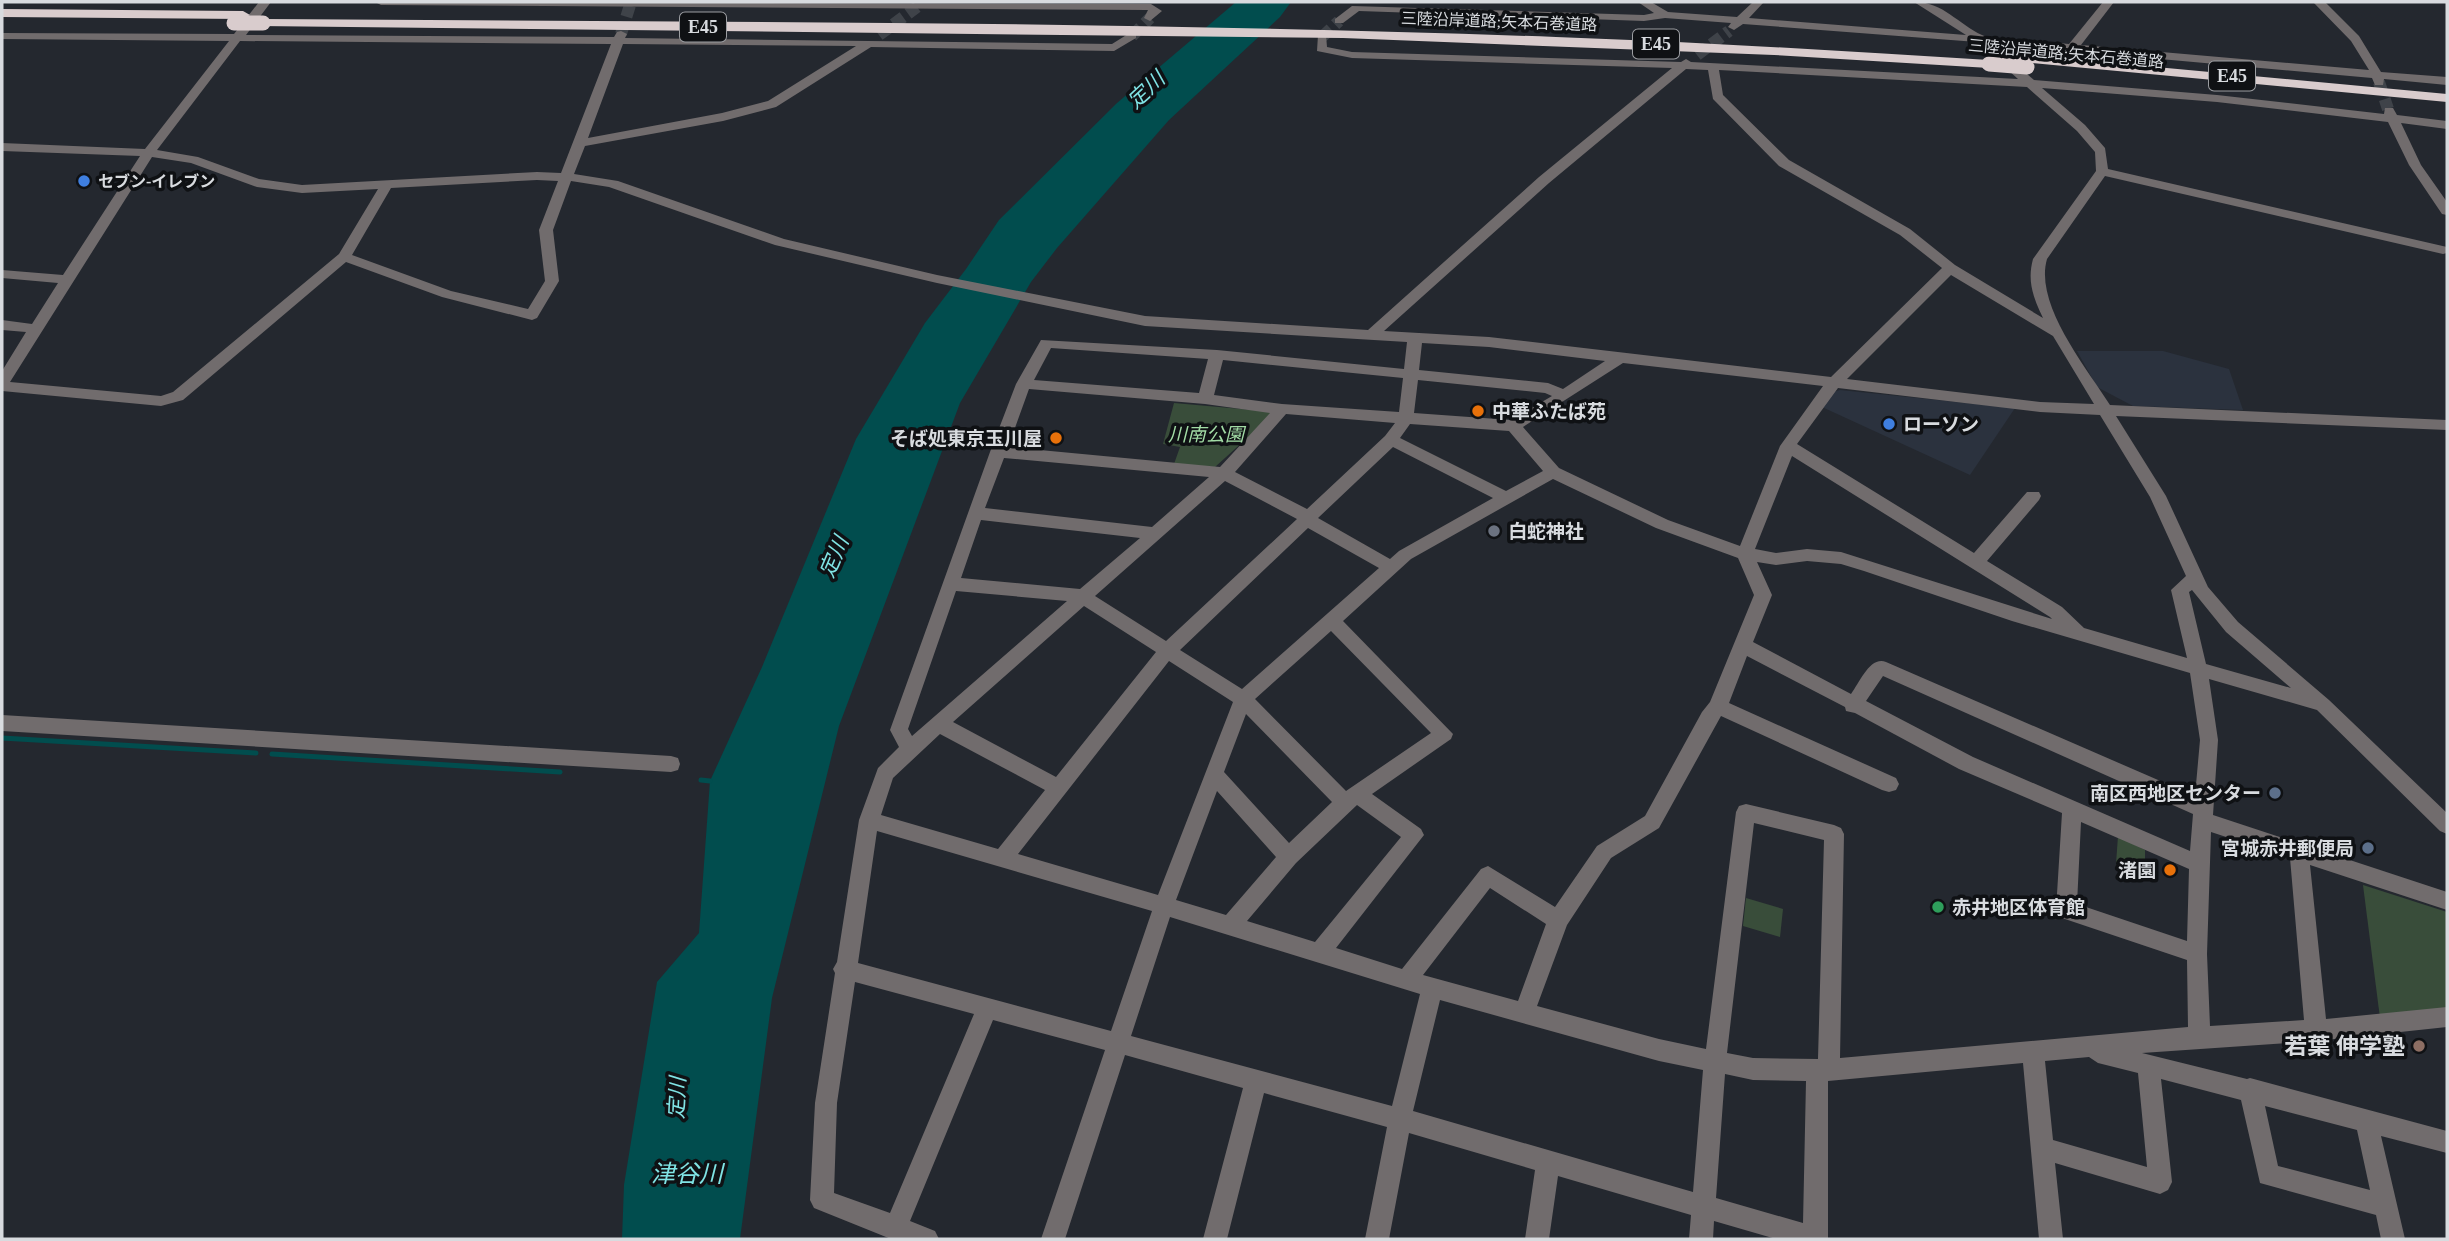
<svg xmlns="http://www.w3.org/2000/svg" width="2449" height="1241" viewBox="0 0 2449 1241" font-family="'Times New Roman','Noto Sans JP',serif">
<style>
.built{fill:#2b323e}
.green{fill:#394d3a}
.water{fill:#014d4e}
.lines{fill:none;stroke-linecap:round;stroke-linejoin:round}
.stream{stroke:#014d4e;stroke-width:5}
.minor-tunnel{stroke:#3f4349;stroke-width:12;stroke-dasharray:12 6;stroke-linecap:butt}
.minor{fill:#716c6d;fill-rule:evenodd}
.highway{fill:#d9cccd;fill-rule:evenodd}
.highway-bridge{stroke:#d9cccd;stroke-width:15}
.shop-dot{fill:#3f7fe0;stroke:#0f1114;stroke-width:2.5}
.food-dot{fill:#e8710a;stroke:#0f1114;stroke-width:2.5}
.worship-dot{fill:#6b7280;stroke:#0f1114;stroke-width:2.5}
.service-dot{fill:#5c6f8a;stroke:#0f1114;stroke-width:2.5}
.leisure-dot{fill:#2e9e5b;stroke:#0f1114;stroke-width:2.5}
.education-dot{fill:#8d6e63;stroke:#0f1114;stroke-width:2.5}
.labels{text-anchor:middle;stroke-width:7;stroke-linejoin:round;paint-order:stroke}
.far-street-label{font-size:16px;fill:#d8dbdf;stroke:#0f1114}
.far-poi-label{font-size:16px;font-weight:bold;fill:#d8dbdf;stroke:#0f1114;text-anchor:start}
.shield{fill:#0f1114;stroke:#9c9ea2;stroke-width:2}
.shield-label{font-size:18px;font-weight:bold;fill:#d8dbdf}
.poi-label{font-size:19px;font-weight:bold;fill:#d8dbdf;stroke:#0f1114;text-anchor:start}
.park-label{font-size:19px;font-style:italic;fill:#a2dba5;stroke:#0f1114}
.water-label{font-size:21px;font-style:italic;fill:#80e4e5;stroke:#0f1114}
.near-poi-label{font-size:23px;font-weight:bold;fill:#d8dbdf;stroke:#0f1114;text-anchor:end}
.near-water-label{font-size:24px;font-style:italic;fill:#80e4e5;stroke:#0f1114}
</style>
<rect width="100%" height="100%" fill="#24282f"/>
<!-- built -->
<g class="built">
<path d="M2077 351H2163L2229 369 2243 410 2133 406 2097 387Z"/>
<path d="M1840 390 2015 408 1970 475 1822 407 1830 393Z"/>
</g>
<!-- green -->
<g class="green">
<path d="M1174 403 1276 412 1215 467 1174 464 1180 447 1163 444Z"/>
<path d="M2118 836 2145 850V873L2116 864Z"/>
<path d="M2363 885 2447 912V1012L2380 1018Z"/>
<path d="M1746 898 1783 909 1780 937 1743 926Z"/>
</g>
<!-- water -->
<path class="water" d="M1236 2H1291L1280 17 1169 120 1057 248 1031 282 960 403 839 726 772 998 740 1239H622L624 1185 657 982 699 933 710 781 762 667 856 439 925 323 966 269 999 220 1117 103Z"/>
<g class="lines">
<!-- stream -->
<g class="stream">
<path d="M2 738 256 753"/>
<path d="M272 754 560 772"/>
<path d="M701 780 710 781"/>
</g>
<!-- minor-tunnel -->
<g class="minor-tunnel">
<path d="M621 34 630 5"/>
<path d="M879 35 917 7"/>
<path d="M1132 36 1150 18"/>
<path d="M1322 37 1339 21"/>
<path d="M1697 55 1729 31"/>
<path d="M2379 82 2388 109"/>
</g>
<!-- minor -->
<g class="minor">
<path d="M259 2H271L246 35 614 37 617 32 621 31 627 34 625 38 1112 44 1128 34H1136V38L1114 51 871 47 776 107 723 121 585 146 574 174 618 181 784 239 937 275 1145 316 1368 330 1539 177 1672 68 1352 58 1317 51 1318 35H1326L1327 47 1352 52 1681 62 1686 59 1691 62 2018 79 1977 42 1743 24 1734 30 1728 27 1731 23 1665 18 1644 21 1359 11 1343 23H1335V19L1352 6 1644 15 1654 13 1638 2H1651L1668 12 1737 17 1753 2H1764L1749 18 1966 35 1914 2C1942 1 1958 24 1982 35 1995 41 2052 42 2069 44L2103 2H2114L2081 45 2369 70 2351 41 2313 2H2325L2359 36 2381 72 2447 77V85L2384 79 2383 85H2375L2372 78 1992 44 2034 80 2217 95 2384 114 2385 108H2393L2397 115 2447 121V129L2401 123 2421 165 2447 202V215L2442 214 2409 165 2388 122 2217 102 2042 88 2085 125 2105 148 2108 169 2447 247V253L2443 254 2105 176 2047 259C2034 304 2086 367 2110 405L2447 420V430L2116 416 2166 496 2208 587 2238 622 2329 700 2447 813V834L2440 831 2317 710 2209 679 2218 740 2213 815 2447 892V910L2310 865 2326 1019 2447 1007V1027L2316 1041 2142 1053 2247 1079 2250 1078 2447 1131V1153L2381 1136 2405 1239H2381L2376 1215 2260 1183 2241 1100 2161 1079 2172 1182 2168 1190 2160 1194 2055 1163 2063 1239H2039L2023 1063 1828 1081V1239H1776L1714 1221 1713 1239H1689L1691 1215 1558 1176 1549 1239H1525L1535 1170 1409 1133 1389 1239H1365L1387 1127 1264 1093 1227 1239H1203L1243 1088 1125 1055 1065 1239H1041L1105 1050 993 1020 910 1221 935 1231 939 1239H891L814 1208 810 1200 815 1103 835 973 833 969 837 962 859 820 878 768 899 747 890 730 990 452 1016 384 1041 340 1217 350 1404 369 1407 342 1145 326 937 283 775 245 609 187 571 181 553 230 559 281 537 318 532 320 442 297 346 262 183 400 161 406 2 391V371L26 332 2 330V320L32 324 58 283 2 278V270L63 275 140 156 2 151V143L145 149 229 41 2 39V33L234 34ZM240 41 611 44 561 173 537 172 302 185 259 179 198 157 157 150ZM623 44 856 46 768 101 722 113 588 138ZM1686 69 1708 70 1713 99 1779 166 1900 235 1942 268 1831 377 1489 337 1384 331 1549 183ZM1719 70 2027 87 2077 131 2095 152 2096 171 2033 259C2027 281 2033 297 2043 318L1955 265 1910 229 1789 160 1723 95ZM152 157 191 163 257 187 302 193 378 189 339 254 173 392 161 396 10 382ZM537 180 558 181 539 230 545 281 528 309 451 291 352 255 391 188ZM1951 275 2053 336 2094 404 2040 402 1847 379ZM1422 343 1489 347 1605 361 1563 389 1548 383 1419 370ZM1051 348 1208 359 1199 393 1034 380ZM1223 360 1403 378 1399 412 1282 404 1214 395ZM1623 363 1823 386 1780 446 1740 546 1668 520 1559 468 1523 427ZM1418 380 1545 393 1552 396 1511 420 1414 413ZM1838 388 2040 412 2100 415 2150 497 2186 576 2171 590 2187 658 2084 628 2062 607 1987 561 2039 500 2041 496 2039 492H2027L1974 553 1797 444ZM1029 389 1205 404 1270 413 1220 467 1008 447ZM1286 414 1395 423 1385 436 1307 509 1235 472ZM1410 424 1509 431 1543 471 1506 491 1400 438ZM1393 447 1493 498 1399 551 1390 559 1318 518ZM1792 456 2050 617 2052 619 1841 552 1807 549 1776 553 1755 549ZM1004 458 1209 477 1152 527 985 508ZM1553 479 1656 528 1738 558 1754 595 1710 702 1702 712 1645 816 1597 846 1555 907 1488 866 1481 869 1402 969 1336 948 1424 835 1421 829 1372 794 1451 739 1453 734 1343 621 1411 559ZM1225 481 1297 519 1166 641 1095 596ZM981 520 1140 538 1080 589 961 578ZM1308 528 1379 568 1242 689 1180 650ZM1807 561 1841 564 1864 571 2012 621 2190 673 2200 740 2195 796 1886 662C1870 656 1860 682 1851 694L1753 642 1772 595 1757 562 1776 565ZM2192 590 2226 632 2291 688 2206 664 2189 592ZM956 591 1067 601 912 736 908 729ZM1084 606 1156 652 1056 777 953 722ZM1331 631 1431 733 1346 791 1255 699ZM1747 656 1845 707 1846 711 1855 713 1959 769 2062 813 2056 910 2059 917 2187 960 2188 1027 1840 1058 1844 834 1841 828 1834 825 1746 804 1739 806 1736 812 1706 1049 1659 1039 1537 1006 1567 925 1611 858 1659 828 1721 716 1882 790 1889 792 1896 790 1899 784 1896 778 1729 703ZM1169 661 1233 702 1158 895 1018 854ZM1883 676 2193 814 2190 851 1973 757 1866 701ZM1246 714 1332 802 1289 843 1224 772ZM940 734 1045 790 998 849 881 815 893 778ZM1217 791 1276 857 1226 915 1176 900ZM1357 805 1401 837 1315 942 1247 921 1296 863ZM2081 822 2189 869 2187 941 2077 904ZM1754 823 1824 840 1818 1059 1753 1058 1727 1053ZM877 831 1152 911 1111 1031 858 963ZM2211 832 2290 858 2304 1020 2210 1026 2207 954ZM1490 888 1546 924 1518 1001 1423 975ZM1170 917 1420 994 1392 1106 1131 1036ZM855 982 974 1014 890 1213 834 1193 837 1103ZM1440 1000 1659 1061 1703 1070 1693 1192 1413 1111ZM2089 1057 2098 1063 2138 1073 2147 1167 2053 1140 2045 1061ZM1725 1074 1753 1080 1806 1081 1803 1223 1716 1198ZM2265 1106 2357 1130 2370 1190 2278 1166Z"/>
<path d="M375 2 1151 4 1162 11 1150 21 1144 18 1148 10 381 5Z"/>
<path d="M2 715 671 756 678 758 680 764 678 770 671 772 2 731Z"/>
</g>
<!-- highway -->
<g class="highway">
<path d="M2 9 243 11 250 15 243 19 2 17Z"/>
<path d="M263 19C694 22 1125 21 1556 37 1700 42 1845 51 1989 60L1996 64 1989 68 1774 55 1343 38 258 26 256 23Z"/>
<path d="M2016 54 2447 94V102L2011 61 2009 58Z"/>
</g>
<!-- highway-bridge -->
<g class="highway-bridge">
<path d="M234 23H263"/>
<path d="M1989 64 2027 67"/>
</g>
</g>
<!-- markers -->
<g class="shop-dot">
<circle cx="84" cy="181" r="7"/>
<circle cx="1889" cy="424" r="7"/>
</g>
<g class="food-dot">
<circle cx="1478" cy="411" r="7"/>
<circle cx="1056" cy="438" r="7"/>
<circle cx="2170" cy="870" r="7"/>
</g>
<circle class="worship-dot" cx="1494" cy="531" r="7"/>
<g class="service-dot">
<circle cx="2275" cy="793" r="7"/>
<circle cx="2368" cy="848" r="7"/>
</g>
<circle class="leisure-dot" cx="1938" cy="907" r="7"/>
<circle class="education-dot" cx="2419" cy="1046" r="7"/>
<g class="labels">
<!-- far-street labels -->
<g class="far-street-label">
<text transform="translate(1499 21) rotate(2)" y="6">三陸沿岸道路;矢本石巻道路</text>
<text transform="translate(2066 53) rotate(5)" y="6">三陸沿岸道路;矢本石巻道路</text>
</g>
<!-- far-poi labels -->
<g class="far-poi-label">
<text x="98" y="187">セブン-イレブン</text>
</g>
<!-- shield labels -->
<g class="shield">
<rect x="680" y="12.5" width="46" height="29" rx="5"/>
<rect x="1633" y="29.5" width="46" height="29" rx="5"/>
<rect x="2209" y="61.5" width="46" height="29" rx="5"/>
</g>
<g class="shield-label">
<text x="703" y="33">E45</text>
<text x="1656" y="50">E45</text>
<text x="2232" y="82">E45</text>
</g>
<!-- poi labels -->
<g class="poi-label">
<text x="1492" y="418">中華ふたば苑</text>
<text x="1903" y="431">ローソン</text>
<text x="1042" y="445" text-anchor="end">そば処東京玉川屋</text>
<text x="1508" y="538">白蛇神社</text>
<text x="2261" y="800" text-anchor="end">南区西地区センター</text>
<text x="2354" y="855" text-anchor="end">宮城赤井郵便局</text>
<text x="2156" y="877" text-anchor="end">渚園</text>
<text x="1952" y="914">赤井地区体育館</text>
</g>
<!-- park labels -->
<g class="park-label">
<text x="1206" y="441">川南公園</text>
</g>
<!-- water labels -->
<g class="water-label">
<text transform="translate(1146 90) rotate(-43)" y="7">定川</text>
<text transform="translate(834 557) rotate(-67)" y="7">定川</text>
<text transform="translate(677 1098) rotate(-87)" y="7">定川</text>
</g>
<!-- near-poi labels -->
<g class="near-poi-label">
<text x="2405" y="1054">若葉 伸学塾</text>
</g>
<!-- near-water labels -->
<g class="near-water-label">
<text x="687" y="1182">津谷川</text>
</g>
</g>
<!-- border -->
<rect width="2449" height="1241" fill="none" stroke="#d8dbdf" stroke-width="7"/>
</svg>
